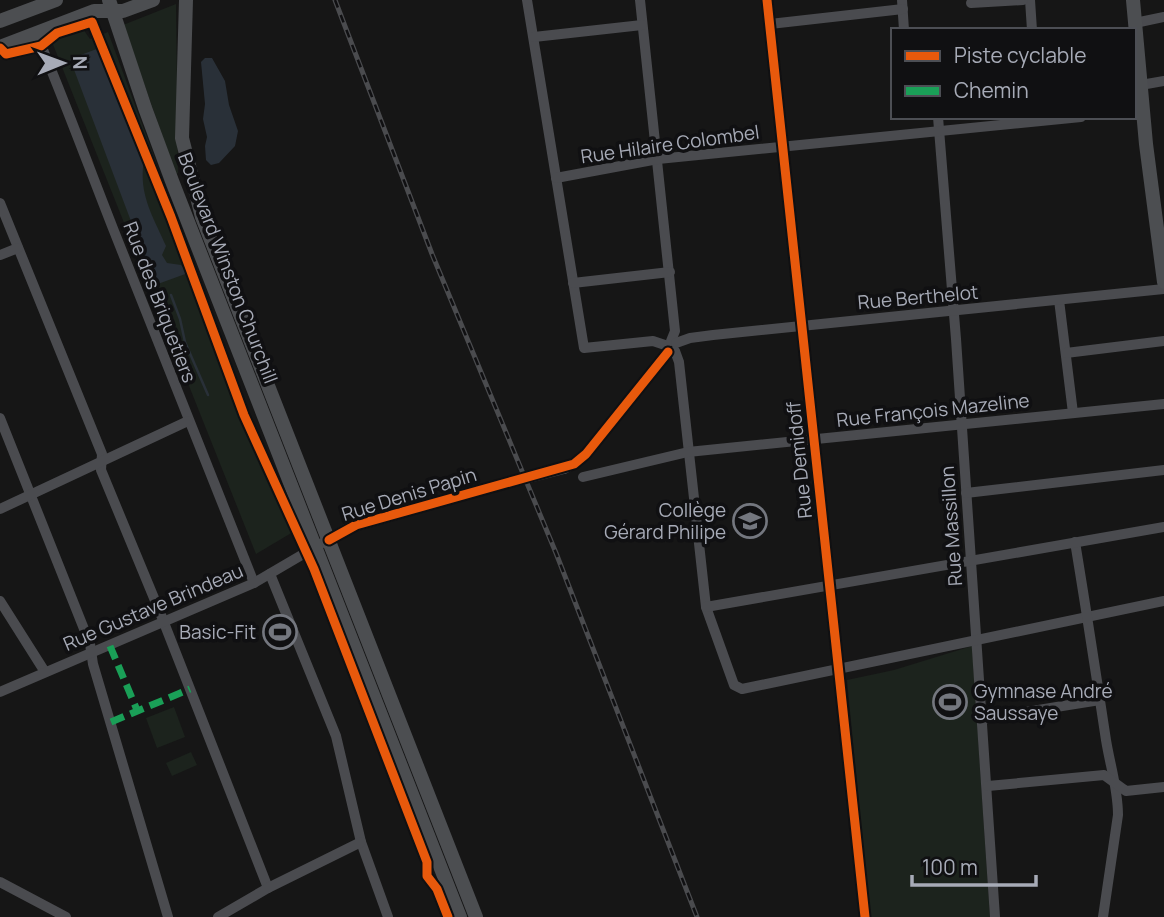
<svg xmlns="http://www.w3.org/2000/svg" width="1164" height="917" viewBox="0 0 1164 917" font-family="Manrope,sans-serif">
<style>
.green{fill:#1c231d}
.water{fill:#293038}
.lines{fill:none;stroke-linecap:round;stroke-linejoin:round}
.stream{stroke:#293038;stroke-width:2.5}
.minor{stroke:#4a4b4f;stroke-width:10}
.major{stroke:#4c4e51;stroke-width:14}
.rail-casing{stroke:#4a4b4e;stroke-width:5}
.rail{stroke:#101012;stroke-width:2.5;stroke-dasharray:8;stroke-linecap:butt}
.minor-bridge{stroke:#4a4b4f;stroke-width:10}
.quiet{stroke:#1a9f57;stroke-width:7;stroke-dasharray:14 7;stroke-linecap:butt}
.cycleway-casing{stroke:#101012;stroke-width:13}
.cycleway{stroke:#e8590c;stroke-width:9}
.labels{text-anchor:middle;stroke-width:7;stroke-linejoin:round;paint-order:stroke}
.street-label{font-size:19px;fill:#a7abb7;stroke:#101012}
.poi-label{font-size:19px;fill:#a7abb7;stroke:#101012;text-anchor:end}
</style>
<rect width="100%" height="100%" fill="#161616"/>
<!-- green -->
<g class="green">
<path d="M176 4 178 173 176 174 123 25Z"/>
<path d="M83 29 90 39 108 32 293 532 256 554 52 42Z"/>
<path d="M972 646 990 917H870L847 680 894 670Z"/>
<path d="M174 707 185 737 157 748 146 718Z"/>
<path d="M191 752 197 765 172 776 166 763Z"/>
</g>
<!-- water -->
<g class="water">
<path d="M102 47 144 160C138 194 153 216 166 246L162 255 167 263 181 265 188 273 155 285 70 59Z"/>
<path d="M205 58H212L225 81 229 105 238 131 235 146 219 163 211 165 206 160 205 146 207 137 203 119 205 104 201 62Z"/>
</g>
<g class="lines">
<!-- stream -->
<path class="stream" d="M171 295 180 319 185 342 208 395"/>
<!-- minor -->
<g class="minor">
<path d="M527 0 584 348 653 341 665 345"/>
<path d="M640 0 675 331 671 341"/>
<path d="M767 0 865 917"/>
<path d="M902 0 904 30"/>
<path d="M1030 0 1032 30"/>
<path d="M971 3 1023 0"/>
<path d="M1135 23 1164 17"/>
<path d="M770 24 903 9"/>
<path d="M36 33C64 99 88 165 114 231 160 349 207 466 254 583"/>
<path d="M534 37 642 25"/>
<path d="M1141 85 1164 81"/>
<path d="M938 117 956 339 995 917"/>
<path d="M556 178 658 159 1081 117"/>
<path d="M0 203 102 454 101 470 161 615 268 888"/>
<path d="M0 255 18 248"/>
<path d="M573 283 670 272"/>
<path d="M1059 300 1073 413"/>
<path d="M676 343 690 338 713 335 1164 289"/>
<path d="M675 351 679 362 706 607 734 685 742 689 1164 601"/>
<path d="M1066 353 1164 341"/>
<path d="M0 418 90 644 93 664 168 917"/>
<path d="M564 469 574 464 586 454 668 352"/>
<path d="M583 477 688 452 1164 404"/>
<path d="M966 493 1164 470"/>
<path d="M0 509 188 421"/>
<path d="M1075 542C1086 608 1096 674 1106 740 1110 765 1118 789 1118 815L1103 917"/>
<path d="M270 574 336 736 361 842 388 917"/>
<path d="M0 601 45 672"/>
<path d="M706 607 1164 527"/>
<path d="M0 692 254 583 346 529 501 485"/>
<path d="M982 719 1100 700"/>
<path d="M988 786 1104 775 1126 791 1164 787"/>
<path d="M0 882 66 917"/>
<path d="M218 917 268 888 361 842"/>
</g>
<!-- major -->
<g class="major">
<path d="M109 0 145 108 172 181 460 917"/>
<path d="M186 0 182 138 202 217 476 917"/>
<path d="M1133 0 1146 144 1164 282"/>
<path d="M0 21 56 0"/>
<path d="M0 47 94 11H123L153 0"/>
</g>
<!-- rail casing -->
<g class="rail-casing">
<path id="rail" d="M335 0 432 254 556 553 697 917"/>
</g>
<!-- rail -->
<use href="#rail" class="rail"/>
<!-- minor-bridge -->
<path class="minor-bridge" d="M501 485 564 469"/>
<!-- quiet -->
<g class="quiet">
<path d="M110 646 137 710"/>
<path d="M111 722 190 689"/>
</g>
<!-- cycleway casing -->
<g class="cycleway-casing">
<g id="cycleway">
<path d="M767 0 865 917"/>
<path d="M0 48 6 54 41 46 57 33 92 22 171 217 244 415 314 569 427 862V876L437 889 448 917"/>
<path d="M329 540 356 525 574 464 586 454 668 352"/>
</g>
</g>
<!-- cycleway -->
<use href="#cycleway" class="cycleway"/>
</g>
<!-- icons -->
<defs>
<g id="school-ring" transform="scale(1.75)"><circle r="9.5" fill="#101012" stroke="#74777f" stroke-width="1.5"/><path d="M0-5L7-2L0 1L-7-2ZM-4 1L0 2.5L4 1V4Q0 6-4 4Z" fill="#74777f"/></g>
<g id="stadium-ring" transform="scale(1.75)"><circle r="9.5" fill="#101012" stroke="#74777f" stroke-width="1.5"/><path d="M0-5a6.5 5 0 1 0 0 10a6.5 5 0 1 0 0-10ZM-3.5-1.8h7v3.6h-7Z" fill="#74777f"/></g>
</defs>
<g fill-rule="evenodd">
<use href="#school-ring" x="750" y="521"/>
<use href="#stadium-ring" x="280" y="632"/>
<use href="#stadium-ring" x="950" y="702"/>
</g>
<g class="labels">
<!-- street labels -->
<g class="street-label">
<text transform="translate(670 144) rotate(-8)" y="7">Rue Hilaire Colombel</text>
<text transform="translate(228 268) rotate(69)" y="7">Boulevard Winston Churchill</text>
<text transform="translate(918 297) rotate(-5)" y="7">Rue Berthelot</text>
<text transform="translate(160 302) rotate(69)" y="7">Rue des Briquetiers</text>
<text transform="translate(933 410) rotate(-6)" y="7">Rue François Mazeline</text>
<text transform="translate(799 460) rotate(-96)" y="7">Rue Demidoff</text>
<text transform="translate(409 494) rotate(-17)" y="7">Rue Denis Papin</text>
<text transform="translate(951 526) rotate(-94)" y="7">Rue Massillon</text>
<text transform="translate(153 607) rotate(-23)" y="7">Rue Gustave Brindeau</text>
</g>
<!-- poi labels -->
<g class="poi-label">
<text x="726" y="517">Collège<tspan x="726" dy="22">Gérard Philipe</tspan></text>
<text x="256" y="639">Basic-Fit</text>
<text x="974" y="698" text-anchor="start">Gymnase André<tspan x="974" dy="22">Saussaye</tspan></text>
</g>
</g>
<!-- legend -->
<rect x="891" y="28" width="245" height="91" fill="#101012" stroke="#4c4e54" stroke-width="2"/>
<rect x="905" y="51" width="35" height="10" fill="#e8590c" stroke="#4c4e54" stroke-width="2"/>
<text x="954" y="63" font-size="21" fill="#a7abb7">Piste cyclable</text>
<rect x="905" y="86" width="35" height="10" fill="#1a9f57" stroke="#4c4e54" stroke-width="2"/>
<text x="954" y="98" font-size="21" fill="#a7abb7">Chemin</text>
<!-- north arrow -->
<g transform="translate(63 63) rotate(89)" stroke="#101012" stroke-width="5" paint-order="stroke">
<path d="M0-5L12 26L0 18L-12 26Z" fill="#a7abb7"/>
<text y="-10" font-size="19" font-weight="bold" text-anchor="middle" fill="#a7abb7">N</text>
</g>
<!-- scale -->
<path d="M912 875v10h124v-10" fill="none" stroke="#a7abb7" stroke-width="3.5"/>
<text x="922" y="875" font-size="21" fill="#a7abb7" stroke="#101012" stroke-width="5" paint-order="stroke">100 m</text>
</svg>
